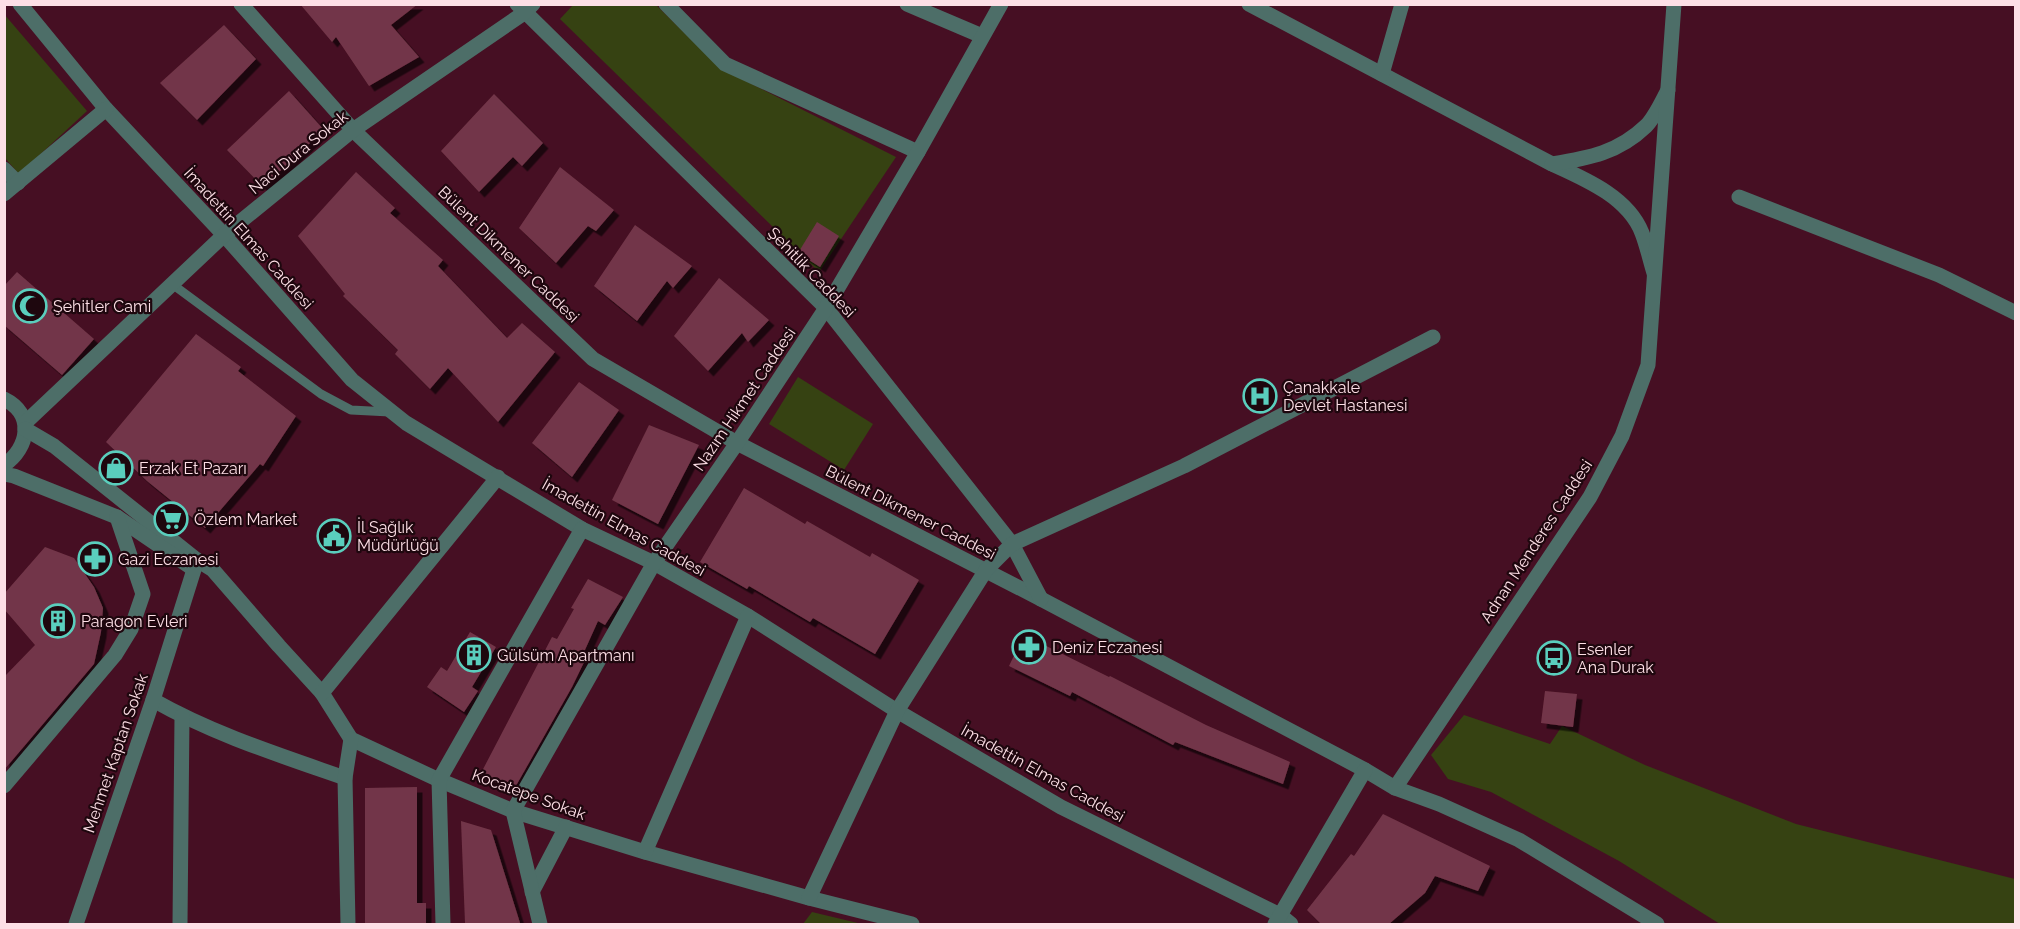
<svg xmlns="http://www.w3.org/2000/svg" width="2020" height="929" viewBox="0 0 2020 929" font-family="Raleway,sans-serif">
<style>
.green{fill:#364212}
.building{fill:#723648;filter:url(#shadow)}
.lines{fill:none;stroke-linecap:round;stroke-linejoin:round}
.service{stroke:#4d6e68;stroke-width:9}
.minor{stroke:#4d6e68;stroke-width:15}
.tertiary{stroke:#4d6e68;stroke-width:15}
.labels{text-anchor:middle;stroke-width:4.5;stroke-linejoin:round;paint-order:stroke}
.street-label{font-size:16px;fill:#fddfe6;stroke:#1e070e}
.poi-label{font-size:16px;fill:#fddfe6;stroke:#1e070e;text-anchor:start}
</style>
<defs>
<filter id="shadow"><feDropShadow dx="5.5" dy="5.5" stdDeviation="0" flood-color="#0009"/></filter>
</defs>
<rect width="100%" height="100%" fill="#460f23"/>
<!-- green -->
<g class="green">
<path d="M573 5H656L720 68 896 157 819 272 560 19Z"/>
<path d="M4 14 87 111 19 174 5 158Z"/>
<path d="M798 377 873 424 844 470 769 424Z"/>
<path d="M1464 715 1550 744 1562 726 1645 765 1796 824 2015 879V924H1720L1619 861 1491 792 1448 779 1431 755Z"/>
<path d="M812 912 862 924H803Z"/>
</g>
<!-- building -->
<g class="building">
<path d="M300 4H418L391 25 419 57 369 86 336 37 332 42Z"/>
<path d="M224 25 256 59 197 120 160 83Z"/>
<path d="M289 91 324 130 263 187 227 150Z"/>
<path d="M494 94 543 143 522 166 513 157 479 192 441 151Z"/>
<path d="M560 167 614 210 596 231 588 226 556 263 519 228Z"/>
<path d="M356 172 395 208 390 213 443 260 438 266 507 338 522 323 555 352 498 422 448 368 430 389 395 354 398 350 343 296 345 294 298 236Z"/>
<path d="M817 222 839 236 820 267 798 253Z"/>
<path d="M635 225 692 266 673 288 667 281 637 321 594 286Z"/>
<path d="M17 272 94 339 62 375 4 325V286Z"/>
<path d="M719 278 769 320 748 342 742 333 708 371 674 336Z"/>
<path d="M196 334 241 367 238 371 296 416 263 466 260 464 205 528 147 481 106 442Z"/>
<path d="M579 382 619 410 572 477 532 443Z"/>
<path d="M649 425 699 445 658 524 612 500Z"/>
<path d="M744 488 805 524 807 521 870 557 872 553 919 580 875 654 813 618 810 622 749 586 747 589 700 562Z"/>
<path d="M45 547 74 558 94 587 103 608 101 632 94 664 4 770V677L35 645 4 609V594Z"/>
<path d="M588 579 623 597 605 625 598 621 584 652 588 654 572 687 513 791 480 775 552 637 557 639 574 609 571 608Z"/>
<path d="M470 632 496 647 472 687 478 691 464 712 427 687 441 667 447 671Z"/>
<path d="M1024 635 1109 677 1110 676 1206 725 1290 762 1283 784 1175 742 1173 745 1072 692 1070 696 1009 666Z"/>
<path d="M1545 691 1577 694 1573 727 1541 723Z"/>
<path d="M417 787V903H426V924H365V788Z"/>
<path d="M1383 814 1490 866 1478 891 1435 876 1425 893 1389 924H1321L1307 910 1351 854 1354 856Z"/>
<path d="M461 821 491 830 520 923H465Z"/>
</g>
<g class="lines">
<!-- service -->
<path class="service" d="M172 284 321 394 351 410 390 412"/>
<!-- minor -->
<g class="minor">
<path d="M20 4 106 109 224 235 352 380 406 423 582 529 654 563 748 616 897 711 1061 807 1280 915 1291 924"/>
<path d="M241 4 353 130 593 359 737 443 1041 599 1365 770 1395 788 1439 804 1519 840 1657 924"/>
<path d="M517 4 826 308 1012 544 1041 599"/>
<path d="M666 4 725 64 918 152"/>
<path d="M907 4 982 36"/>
<path d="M1249 4 1552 164C1585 179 1628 197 1642 233 1647 246 1650 260 1654 273"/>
<path d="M1382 74 1402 4"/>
<path d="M1552 164C1589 158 1618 153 1646 126 1655 117 1662 101 1668 90"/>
<path d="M4 169 18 183"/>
<path d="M4 194 106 109"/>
<path d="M1739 197 1939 275 2016 313"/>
<path d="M4 399C35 414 29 448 4 465"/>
<path d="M25 423 224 235 353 130 524 13 533 4"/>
<path d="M25 429 54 446 197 560 213 570 279 646 322 693 351 739 439 780 513 811 645 852 809 898 912 924"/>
<path d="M4 474 14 476 117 517 192 568"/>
<path d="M322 693 498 477"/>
<path d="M153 700C213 734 279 755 345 778"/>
<path d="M4 786 115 655 131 629 143 594 117 517"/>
<path d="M645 852 748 616"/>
<path d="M532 892 566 827"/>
<path d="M809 898 897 711 986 570 1012 544 1184 466 1433 337"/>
<path d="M76 924 153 700 197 560"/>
<path d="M180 924 182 716"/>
<path d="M348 924 345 778 351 739"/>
<path d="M443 924 439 780 582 529"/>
<path d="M540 924 513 811 654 563 737 443 826 308 918 152 1001 4"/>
<path d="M1275 924 1365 770"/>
</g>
<!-- tertiary -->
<path class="tertiary" d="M1395 788 1590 497 1622 436 1648 365 1674 4"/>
</g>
<!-- icons -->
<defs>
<g id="mosque-ring" transform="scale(1.725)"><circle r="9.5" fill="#1e070e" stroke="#5acebd" stroke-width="1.5"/><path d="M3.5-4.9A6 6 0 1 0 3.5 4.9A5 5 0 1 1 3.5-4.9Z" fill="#5acebd"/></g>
<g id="hospital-ring" transform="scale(1.725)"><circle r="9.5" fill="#1e070e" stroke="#5acebd" stroke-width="1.5"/><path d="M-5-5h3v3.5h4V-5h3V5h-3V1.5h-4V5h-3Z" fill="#5acebd"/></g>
<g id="shop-ring" transform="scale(1.725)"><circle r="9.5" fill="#1e070e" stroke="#5acebd" stroke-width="1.5"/><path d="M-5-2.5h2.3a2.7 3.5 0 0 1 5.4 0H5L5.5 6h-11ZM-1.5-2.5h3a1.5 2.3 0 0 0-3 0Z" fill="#5acebd"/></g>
<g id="supermarket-ring" transform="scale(1.725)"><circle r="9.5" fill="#1e070e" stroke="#5acebd" stroke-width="1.5"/><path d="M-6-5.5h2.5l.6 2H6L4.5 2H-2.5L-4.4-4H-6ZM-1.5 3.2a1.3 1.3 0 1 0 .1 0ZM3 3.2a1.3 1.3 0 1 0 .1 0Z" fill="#5acebd"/></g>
<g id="civic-ring" transform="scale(1.725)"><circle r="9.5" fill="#1e070e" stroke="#5acebd" stroke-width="1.5"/><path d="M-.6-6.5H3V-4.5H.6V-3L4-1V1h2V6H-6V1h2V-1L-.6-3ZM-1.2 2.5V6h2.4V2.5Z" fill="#5acebd"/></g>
<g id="pharmacy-ring" transform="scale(1.725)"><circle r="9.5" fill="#1e070e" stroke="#5acebd" stroke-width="1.5"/><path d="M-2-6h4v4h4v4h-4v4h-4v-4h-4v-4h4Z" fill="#5acebd"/></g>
<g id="building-ring" transform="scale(1.725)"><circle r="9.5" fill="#1e070e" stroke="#5acebd" stroke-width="1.5"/><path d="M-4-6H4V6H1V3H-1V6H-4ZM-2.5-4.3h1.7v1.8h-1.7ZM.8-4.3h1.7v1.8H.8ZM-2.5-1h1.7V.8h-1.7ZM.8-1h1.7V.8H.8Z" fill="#5acebd"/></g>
<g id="bus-ring" transform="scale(1.725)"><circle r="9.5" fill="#1e070e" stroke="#5acebd" stroke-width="1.5"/><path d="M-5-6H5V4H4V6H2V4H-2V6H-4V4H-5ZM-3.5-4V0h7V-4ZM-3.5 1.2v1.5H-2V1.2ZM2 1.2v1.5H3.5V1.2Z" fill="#5acebd"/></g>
</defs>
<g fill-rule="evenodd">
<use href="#mosque-ring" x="30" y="306"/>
<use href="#hospital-ring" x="1260" y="396"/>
<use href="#shop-ring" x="116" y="468"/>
<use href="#supermarket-ring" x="171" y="519"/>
<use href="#civic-ring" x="334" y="536"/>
<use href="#pharmacy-ring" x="95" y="559"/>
<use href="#building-ring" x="58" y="621"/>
<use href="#pharmacy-ring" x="1029" y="647"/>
<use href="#building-ring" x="474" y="655"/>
<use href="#bus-ring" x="1554" y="658"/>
</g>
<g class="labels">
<!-- street labels -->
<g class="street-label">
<text transform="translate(298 152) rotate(-39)" y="6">Naci Dura Sokak</text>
<text transform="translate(249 238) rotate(48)" y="6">İmadettin Elmas Caddesi</text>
<text transform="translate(509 254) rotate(44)" y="6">Bülent Dikmener Caddesi</text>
<text transform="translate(812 272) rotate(46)" y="6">Şehitlik Caddesi</text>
<text transform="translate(744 399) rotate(-56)" y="6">Nazım Hikmet Caddesi</text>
<text transform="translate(911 512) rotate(27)" y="6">Bülent Dikmener Caddesi</text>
<text transform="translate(624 527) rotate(29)" y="6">İmadettin Elmas Caddesi</text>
<text transform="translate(1536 541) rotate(-57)" y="6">Adnan Menderes Caddesi</text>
<text transform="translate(115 753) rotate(-71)" y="6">Mehmet Kaptan Sokak</text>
<text transform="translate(1043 773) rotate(29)" y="6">İmadettin Elmas Caddesi</text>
<text transform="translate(529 794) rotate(20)" y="6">Kocatepe Sokak</text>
</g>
<!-- poi labels -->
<g class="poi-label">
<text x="53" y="312">Şehitler Cami</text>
<text x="1283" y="393">Çanakkale<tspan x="1283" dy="18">Devlet Hastanesi</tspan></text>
<text x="139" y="474">Erzak Et Pazarı</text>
<text x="194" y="525">Özlem Market</text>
<text x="357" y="533">İl Sağlık<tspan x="357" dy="18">Müdürlüğü</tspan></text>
<text x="118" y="565">Gazi Eczanesi</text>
<text x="81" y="627">Paragon Evleri</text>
<text x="1052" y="653">Deniz Eczanesi</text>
<text x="1577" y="655">Esenler<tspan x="1577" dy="18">Ana Durak</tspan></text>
<text x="497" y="661">Gülsüm Apartmanı</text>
</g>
</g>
<!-- border -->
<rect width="2020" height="929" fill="none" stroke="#fddfe6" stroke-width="12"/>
</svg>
